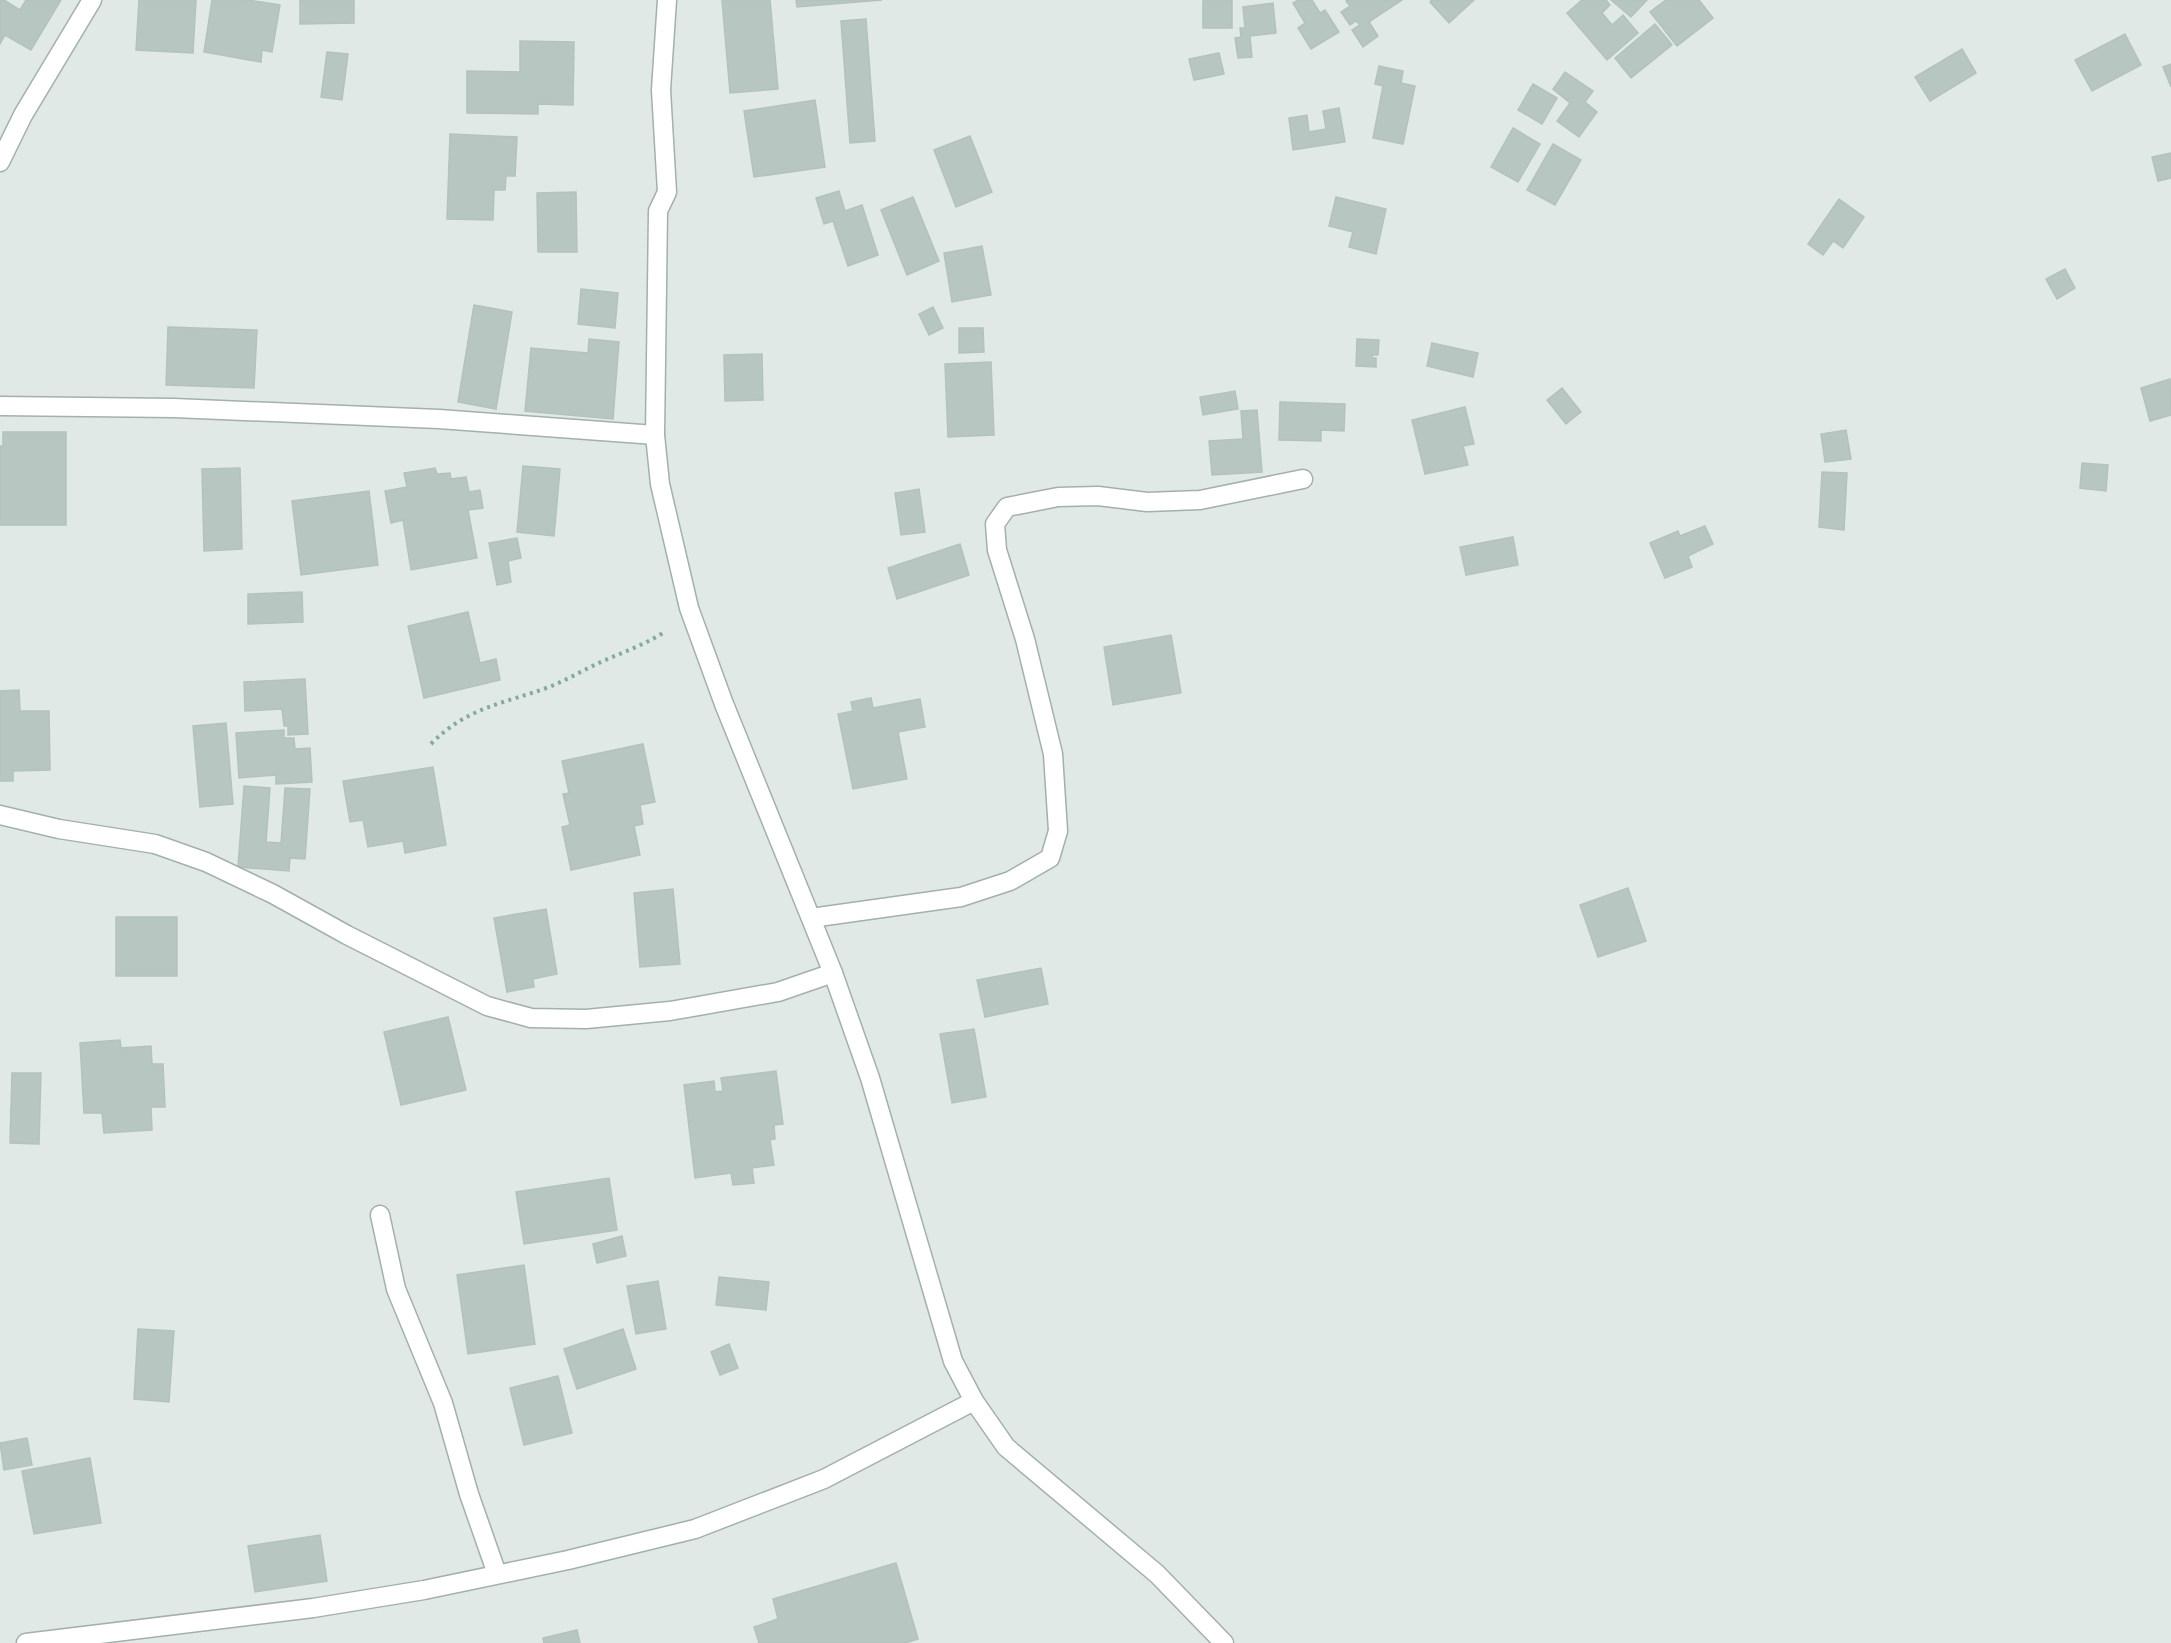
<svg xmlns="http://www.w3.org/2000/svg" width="2171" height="1643" viewBox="0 0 2171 1643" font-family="'Golos Text',sans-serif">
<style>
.building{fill:#b8c6c1;stroke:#b3c2bd;stroke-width:1.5}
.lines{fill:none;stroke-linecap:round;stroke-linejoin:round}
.street-casing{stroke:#a3b0ac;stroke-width:21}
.path{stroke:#83aaa0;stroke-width:4;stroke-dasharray:3 4.5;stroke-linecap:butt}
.street{stroke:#fff;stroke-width:18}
</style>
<rect width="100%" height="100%" fill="#e0e9e5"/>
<!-- building -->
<g class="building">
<path d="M0 0H4L20 10 26 0H61L31 50 5 35 0 44Z"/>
<path d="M139 0H196L193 53 136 50Z"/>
<path d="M212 0H247L280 5 272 52 262 50 261 62 204 52Z"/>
<path d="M300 0H354V23L300 24Z"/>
<path d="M722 0H770L778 89 730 93Z"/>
<path d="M796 0H882L797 7Z"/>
<rect x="1203" y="0" width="29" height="28"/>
<path d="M1298 0H1312L1320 13 1325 10 1339 32 1311 49 1298 28 1305 23 1293 3Z"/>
<path d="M1348 0H1402L1369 22 1378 36 1363 47 1352 30 1360 25 1356 21 1350 25 1341 12 1350 6 1346 1Z"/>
<path d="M1432 0H1474L1449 23 1430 2Z"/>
<path d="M1582 0H1606L1610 5 1602 13 1612 25 1623 15 1638 33 1607 60 1567 13Z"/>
<path d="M1611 0H1647L1631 17Z"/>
<path d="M1666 0H1699L1713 18 1677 46 1650 12Z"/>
<path d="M1273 3 1276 33 1250 36 1252 57 1238 58 1235 38 1241 37 1240 28H1245L1243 7Z"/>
<path d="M866 19 875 141 850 143 841 21Z"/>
<path d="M1655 24 1672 45 1631 78 1615 58Z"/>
<path d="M2125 34 2141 65 2092 91 2075 60Z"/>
<path d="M520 41 574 42 573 105 538 104V114L467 113V71L520 72Z"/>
<path d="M1962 49 1976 73 1930 101 1915 77Z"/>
<path d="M327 52 348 54 342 100 321 97Z"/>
<path d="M1219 53 1224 74 1194 80 1189 59Z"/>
<path d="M2171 64V87L2163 67Z"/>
<path d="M1379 66 1403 71 1401 83 1415 86 1403 144 1373 138 1383 86 1375 84Z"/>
<path d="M1565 72 1593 91 1585 102 1597 112 1579 137 1557 121 1570 103 1553 89Z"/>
<path d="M1533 84 1557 98 1542 124 1518 110Z"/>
<path d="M815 100 825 167 754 177 744 111Z"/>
<path d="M1339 108 1345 142 1293 150 1289 118 1307 115 1309 132 1326 129 1323 111Z"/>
<path d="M1513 128 1540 144 1518 182 1491 167Z"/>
<path d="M450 134 517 137 515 176H506L505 190H494L493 220 447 219Z"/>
<path d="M970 136 992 192 956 207 934 150Z"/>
<path d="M1553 144 1581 160 1555 205 1527 190Z"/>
<path d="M2171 153V178L2158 181 2152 157Z"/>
<path d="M839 191 845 211 862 205 878 255 848 266 833 221 824 224 816 198Z"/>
<path d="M576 192 577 252H538L537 193Z"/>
<path d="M913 197 939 261 907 275 881 210Z"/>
<path d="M1336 197 1386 209 1376 254 1349 247 1353 232 1329 226Z"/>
<path d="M1839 199 1864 217 1843 248 1833 241 1823 255 1808 244Z"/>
<path d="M982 246 991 295 952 302 944 253Z"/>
<path d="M2065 269 2075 288 2057 299 2046 279Z"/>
<path d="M581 289 618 293 615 328 578 324Z"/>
<path d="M474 305 512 312 496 409 458 402Z"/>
<path d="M933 307 943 328 929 335 919 314Z"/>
<path d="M168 327 257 330 254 388 166 385Z"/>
<path d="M959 328H983L984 352 959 353Z"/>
<path d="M589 339 619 342 613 419 525 411 531 348 588 353Z"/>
<path d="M1357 339 1379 340 1378 355H1372V358H1376V367L1356 366Z"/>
<path d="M1432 343 1478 353 1473 377 1427 366Z"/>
<path d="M762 354 763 400 725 401 724 355Z"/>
<path d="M991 362 994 435 948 437 945 364Z"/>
<path d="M2170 379 2171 415 2150 421 2141 388Z"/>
<path d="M1562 388 1581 412 1566 424 1547 400Z"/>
<path d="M1235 391 1238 409 1203 415 1200 397Z"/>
<path d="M1280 402 1345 404 1344 431 1321 430V441L1279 440Z"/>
<path d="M1465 407 1474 444 1463 446 1468 465 1425 474 1412 420Z"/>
<path d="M1257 410 1262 472 1212 475 1209 441 1243 439 1241 411Z"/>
<path d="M1846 430 1851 459 1825 462 1821 434Z"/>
<path d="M3 432H66V525H0V446H3Z"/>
<path d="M2082 463 2108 465 2106 491 2080 488Z"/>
<path d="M523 466 560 469 554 536 517 532Z"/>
<path d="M240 468 242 549 204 551 202 469Z"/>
<path d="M435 468 437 474 450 473 451 479 466 477 469 492 480 490 483 508 468 510 477 558 411 570 403 520 391 523 385 491 407 487 404 473Z"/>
<path d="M1822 472 1847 473 1844 530 1819 527Z"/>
<path d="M919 489 925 532 901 535 895 493Z"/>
<path d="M369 491 378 565 301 575 292 501Z"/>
<path d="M1705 526 1713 544 1688 556 1692 567 1665 578 1650 543 1678 531 1680 536Z"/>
<path d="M1513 537 1518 565 1466 575 1460 547Z"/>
<path d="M517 538 521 558 508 561 511 582 497 585 489 543Z"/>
<path d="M960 544 969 575 897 599 888 568Z"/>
<path d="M302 592 303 622 248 624V594Z"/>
<path d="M468 612 480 663 496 659 500 680 424 698 408 626Z"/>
<path d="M1171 635 1181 693 1113 705 1104 647Z"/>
<path d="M305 679 308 734 288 735V726H284L282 709 245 711 244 682Z"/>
<path d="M19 690 20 711H49L50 770 13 771V781H0V691Z"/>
<path d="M871 698 873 708 920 699 925 727 898 732 907 779 853 789 838 714 853 711 851 702Z"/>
<path d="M226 723 233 804 200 807 193 726Z"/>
<path d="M284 730V738H294L295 749 310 748 312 782 276 784V775L239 778 236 733Z"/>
<path d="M643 744 655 802 640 805 643 824 634 826 640 855 571 870 562 827 570 825 563 794 569 793 562 761Z"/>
<path d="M433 767 446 845 405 853 403 841 368 847 363 820 350 822 343 781Z"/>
<path d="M244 786 270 788 266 842 281 843 285 788 310 789 305 859 290 858 289 871 238 867Z"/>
<path d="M1628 888 1646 941 1598 957 1580 905Z"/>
<path d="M673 889 680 964 640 967 634 893Z"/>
<path d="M546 909 557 974 533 979 534 987 507 992 494 918Z"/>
<rect x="116" y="917" width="61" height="59"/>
<path d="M1041 968 1048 1004 985 1017 977 980Z"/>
<path d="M448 1017 466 1090 401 1105 384 1032Z"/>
<path d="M974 1029 986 1097 952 1103 940 1034Z"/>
<path d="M120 1040 121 1048 151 1046 152 1064H163L165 1107H151L152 1130 104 1133 102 1113H84L80 1043Z"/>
<path d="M776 1071 783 1124 774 1125 775 1139 770 1140 774 1165 752 1168 754 1183 733 1185 731 1173 695 1178 684 1085 714 1081 715 1092 723 1091 721 1078Z"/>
<path d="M12 1073H41L39 1144 10 1143Z"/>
<path d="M609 1178 617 1230 524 1244 516 1192Z"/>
<path d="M622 1236 626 1256 597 1263 593 1244Z"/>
<path d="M524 1265 535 1344 468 1354 457 1275Z"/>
<path d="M719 1277 769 1282 766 1310 716 1305Z"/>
<path d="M658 1281 666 1329 636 1334 627 1286Z"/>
<path d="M138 1329 174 1331 169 1402 134 1399Z"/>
<path d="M623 1329 636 1369 577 1389 564 1349Z"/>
<path d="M729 1344 738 1368 720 1375 711 1352Z"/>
<path d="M558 1376 572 1433 524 1445 510 1388Z"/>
<path d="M27 1438 32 1465 4 1470 0 1443Z"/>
<path d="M90 1458 101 1523 34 1534 22 1471Z"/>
<path d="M320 1535 327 1581 255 1592 248 1546Z"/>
<path d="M896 1563 918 1639 905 1643H759L754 1627 778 1619 773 1599Z"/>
<path d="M577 1630 580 1643H544L543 1638Z"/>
</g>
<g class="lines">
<!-- street casing -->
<g class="street-casing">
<g id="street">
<path d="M667 0 661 90 667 192 658 211 655 435 660 484 689 608 724 704 833 973 870 1078 953 1361 974 1401 1006 1447 1157 1574 1224 1643"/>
<path d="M0 162 23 115 92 0"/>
<path d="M0 406 174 408 439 419 655 435"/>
<path d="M0 815 59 829 155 844 206 862 273 894 347 935 487 1006 531 1018 586 1019 670 1011 778 992 833 973"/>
<path d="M811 918 961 897 1010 881 1050 858 1058 831 1053 754 1025 639 997 550 995 524 1007 507 1058 497 1098 496 1147 502 1200 500 1303 479"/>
<path d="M380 1215 396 1289 443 1403 469 1494 497 1574"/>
<path d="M26 1643 313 1608 424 1590 568 1560 695 1529 824 1479 974 1401"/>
</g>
</g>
<!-- path -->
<path class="path" d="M431 744C467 707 503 704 549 687 567 680 585 669 603 661 624 652 645 644 665 632"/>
<!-- street -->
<use href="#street" class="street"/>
</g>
</svg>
